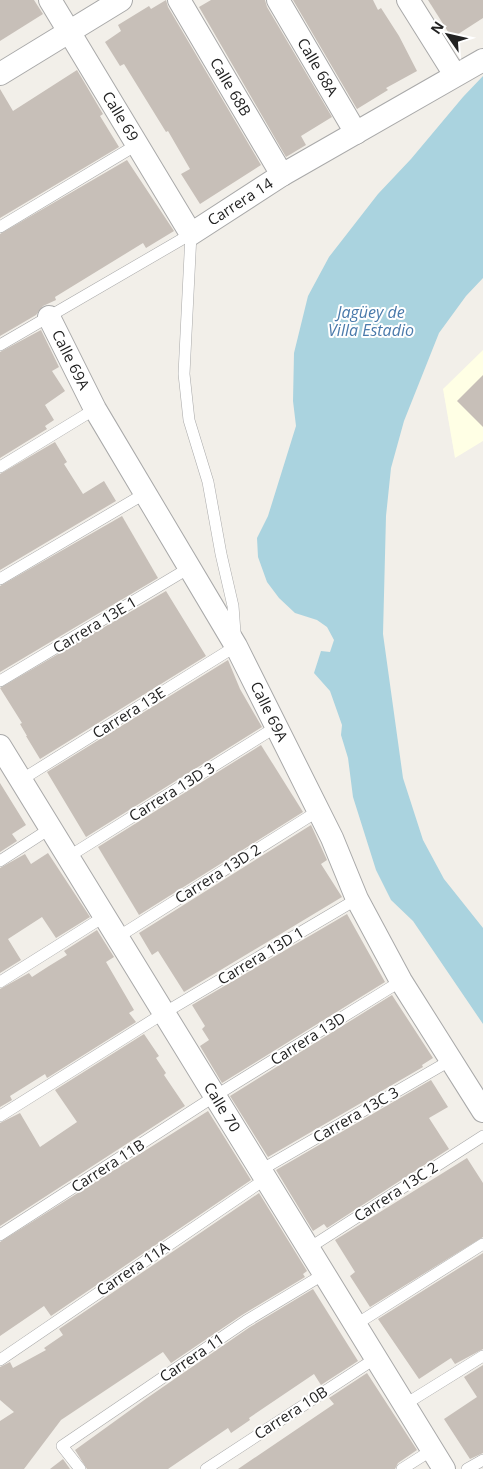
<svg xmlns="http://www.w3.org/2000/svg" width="483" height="1469" viewBox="0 0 483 1469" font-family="'Open Sans',sans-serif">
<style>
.education{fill:#ffffe5}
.water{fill:#aad3df}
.building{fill:#c7bfb8}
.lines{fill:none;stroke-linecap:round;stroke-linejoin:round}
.service-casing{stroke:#a9a9a9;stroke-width:12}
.minor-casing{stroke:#a9a9a9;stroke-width:24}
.service{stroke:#fff;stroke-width:11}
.minor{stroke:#fff;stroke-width:22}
.labels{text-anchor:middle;stroke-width:4;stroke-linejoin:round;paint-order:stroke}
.street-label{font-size:15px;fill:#222;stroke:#fff}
.water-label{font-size:16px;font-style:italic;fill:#4a7aab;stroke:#fff}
</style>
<rect width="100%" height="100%" fill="#f2efe9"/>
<!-- education -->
<path class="education" d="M483 350V441L455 458 443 389Z"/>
<!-- water -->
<path class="water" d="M483 76V278L466 296 439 333 404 421 391 468 386 516 383 634 403 778 423 840 444 879 483 928V1024L413 921 391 900 376 870 353 797 348 758 341 735 342 725 330 691 314 673 321 651 330 652 334 640 327 627 317 620 295 613 279 598 267 582 258 557 257 538 268 516 296 426 293 401 294 353 308 296 329 257 378 194 411 159 463 97Z"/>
<!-- building -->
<g class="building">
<path d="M0 0H34L43 14 0 41Z"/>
<path d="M166 0 168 7 261 165 200 204 181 174 190 169 168 131 166 132 124 64 120 66 105 42 121 31 118 25 149 6 151 9Z"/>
<path d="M211 0H265L267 7 332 117 301 136 306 145 286 157 199 7Z"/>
<path d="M293 0H373L378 10 381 8 399 36 417 71 386 88 388 90 357 109Z"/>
<path d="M428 0H483V18L452 38Z"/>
<path d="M77 70 103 114 100 116 119 147 0 218V89L13 111Z"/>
<path d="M127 160 174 231 146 248 143 243 55 297 56 300 43 306 36 315 0 336V234Z"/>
<path d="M41 330 59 367 52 371 65 391 45 405 54 420 45 426 47 429 0 458V352Z"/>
<path d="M483 375V427L457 401Z"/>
<path d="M55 442 67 462 64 464 83 494 104 481 116 501 0 570V474Z"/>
<path d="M122 516 158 578 0 672V586Z"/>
<path d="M166 591 206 656 40 759 26 736H27L20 724 22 723 0 688Z"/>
<path d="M228 660 240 689 262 727 86 837 47 772Z"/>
<path d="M261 745 303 812 139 915 98 847Z"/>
<path d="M0 783 26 825 12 834 17 841 0 852Z"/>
<path d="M311 825 327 860 321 864 342 897 184 992 158 951 152 955 139 933Z"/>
<path d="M48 853 90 917 56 938 42 917 8 939 21 960 0 973V868L25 854 31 864Z"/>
<path d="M347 914 385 982 222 1083 200 1046 209 1040 202 1029 205 1026 192 1005Z"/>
<path d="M97 930 114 957 106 962 134 1010 129 1013 136 1022 47 1078 45 1074 10 1096 12 1100 0 1107V989L29 973 32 977 49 966 67 955 64 951Z"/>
<path d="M392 995 433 1058 422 1065 423 1067 268 1157 230 1096Z"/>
<path d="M144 1034 159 1056 156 1058 166 1073 164 1075 185 1106 0 1226V1123L20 1113 40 1147 77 1122 55 1090Z"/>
<path d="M431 1080 448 1107 429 1118 449 1149 327 1228 324 1224 313 1231 276 1170Z"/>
<path d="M208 1111 251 1180 51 1316 44 1306 0 1336V1242Z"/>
<path d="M467 1158 483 1183V1237L370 1307 350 1276 355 1272 335 1240Z"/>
<path d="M259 1193 307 1271 303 1274 305 1277 242 1315 171 1363 163 1352 61 1420 24 1469H0V1421L14 1412 0 1400V1367L10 1362 13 1368 46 1350 44 1348 63 1335 59 1329Z"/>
<path d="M483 1253V1349L455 1364 451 1358 419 1379 378 1319Z"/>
<path d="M313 1289 358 1361 321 1385 314 1374 249 1418 250 1420 231 1433 228 1428 168 1469H87L75 1450 147 1398 250 1327Z"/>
<path d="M483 1365V1453L470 1459 444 1419 477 1397 464 1377Z"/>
<path d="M367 1373 417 1450 398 1463 395 1469H238L334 1404 329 1398Z"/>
<path d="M63 1459 70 1469H50Z"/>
</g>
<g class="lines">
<!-- service casing -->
<g class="service-casing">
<g id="service">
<path d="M0 227 138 144"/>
<path d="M0 345 191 234"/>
<path d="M0 467 95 409"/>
<path d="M0 579 144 494"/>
<path d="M0 681 189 568"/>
<path d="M21 780 236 646 233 606 221 554 208 482 189 420 184 374 191 234"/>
<path d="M68 857 276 727"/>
<path d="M0 861 51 828"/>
<path d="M118 937 318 811"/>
<path d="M0 982 105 916"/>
<path d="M0 1116 164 1013 357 899"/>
<path d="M261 1170 451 1060"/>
<path d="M0 1235 215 1096 401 981"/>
<path d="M309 1248 483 1136"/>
<path d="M355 1325 483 1244"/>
<path d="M0 1360 267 1178"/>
<path d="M404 1405 483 1356"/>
<path d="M80 1469 62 1446 246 1321 324 1274"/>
<path d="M206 1469 376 1358"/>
<path d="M402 1469 432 1450"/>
<path d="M467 1469 483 1460"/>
</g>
</g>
<!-- minor casing -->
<g class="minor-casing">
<g id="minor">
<path id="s1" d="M50 0 191 234 282 175 483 60"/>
<path id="s2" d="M179 0 282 175"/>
<path id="s3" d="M278 0 356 133"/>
<path d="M408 0 455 75"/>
<path d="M0 74 121 0"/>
<path id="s4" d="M49 317 95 409 236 646 332 838 357 899 401 981 483 1111"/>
<path id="s5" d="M0 746 444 1469"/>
</g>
</g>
<!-- service -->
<use href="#service" class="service"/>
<!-- minor -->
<use href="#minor" class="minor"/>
</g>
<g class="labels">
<!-- street labels -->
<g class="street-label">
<text dy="5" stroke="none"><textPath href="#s3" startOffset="78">Calle 68A</textPath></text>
<text dy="5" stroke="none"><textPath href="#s2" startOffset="101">Calle 68B</textPath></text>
<text dy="5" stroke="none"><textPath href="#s1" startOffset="136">Calle 69</textPath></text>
<text dy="5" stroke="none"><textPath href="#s1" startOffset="332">Carrera 14</textPath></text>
<text dy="5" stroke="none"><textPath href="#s4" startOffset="48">Calle 69A</textPath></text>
<text transform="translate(95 625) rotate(-31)" y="5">Carrera 13E 1</text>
<text transform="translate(129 713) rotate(-32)" y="5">Carrera 13E</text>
<text dy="5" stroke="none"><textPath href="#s4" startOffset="452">Calle 69A</textPath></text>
<text transform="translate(172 792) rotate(-32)" y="5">Carrera 13D 3</text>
<text transform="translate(218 874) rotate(-32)" y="5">Carrera 13D 2</text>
<text transform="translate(261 956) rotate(-31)" y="5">Carrera 13D 1</text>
<text transform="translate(308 1039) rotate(-32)" y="5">Carrera 13D</text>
<text dy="5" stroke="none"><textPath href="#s5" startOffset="424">Calle 70</textPath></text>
<text transform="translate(356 1115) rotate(-30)" y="5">Carrera 13C 3</text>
<text transform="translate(108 1166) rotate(-33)" y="5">Carrera 11B</text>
<text transform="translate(396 1192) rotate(-33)" y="5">Carrera 13C 2</text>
<text transform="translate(133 1269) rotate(-34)" y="5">Carrera 11A</text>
<text transform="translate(192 1358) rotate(-34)" y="5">Carrera 11</text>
<text transform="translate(291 1413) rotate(-33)" y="5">Carrera 10B</text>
</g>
<!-- water labels -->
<g class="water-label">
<text x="371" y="318">Jagüey de<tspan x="371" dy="18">Villa Estadio</tspan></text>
</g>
</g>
<!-- north arrow -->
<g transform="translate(448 35) rotate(304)" stroke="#ffffff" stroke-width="4" paint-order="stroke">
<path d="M0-4L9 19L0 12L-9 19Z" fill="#222222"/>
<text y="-8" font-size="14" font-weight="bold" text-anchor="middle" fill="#222222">N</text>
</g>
</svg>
